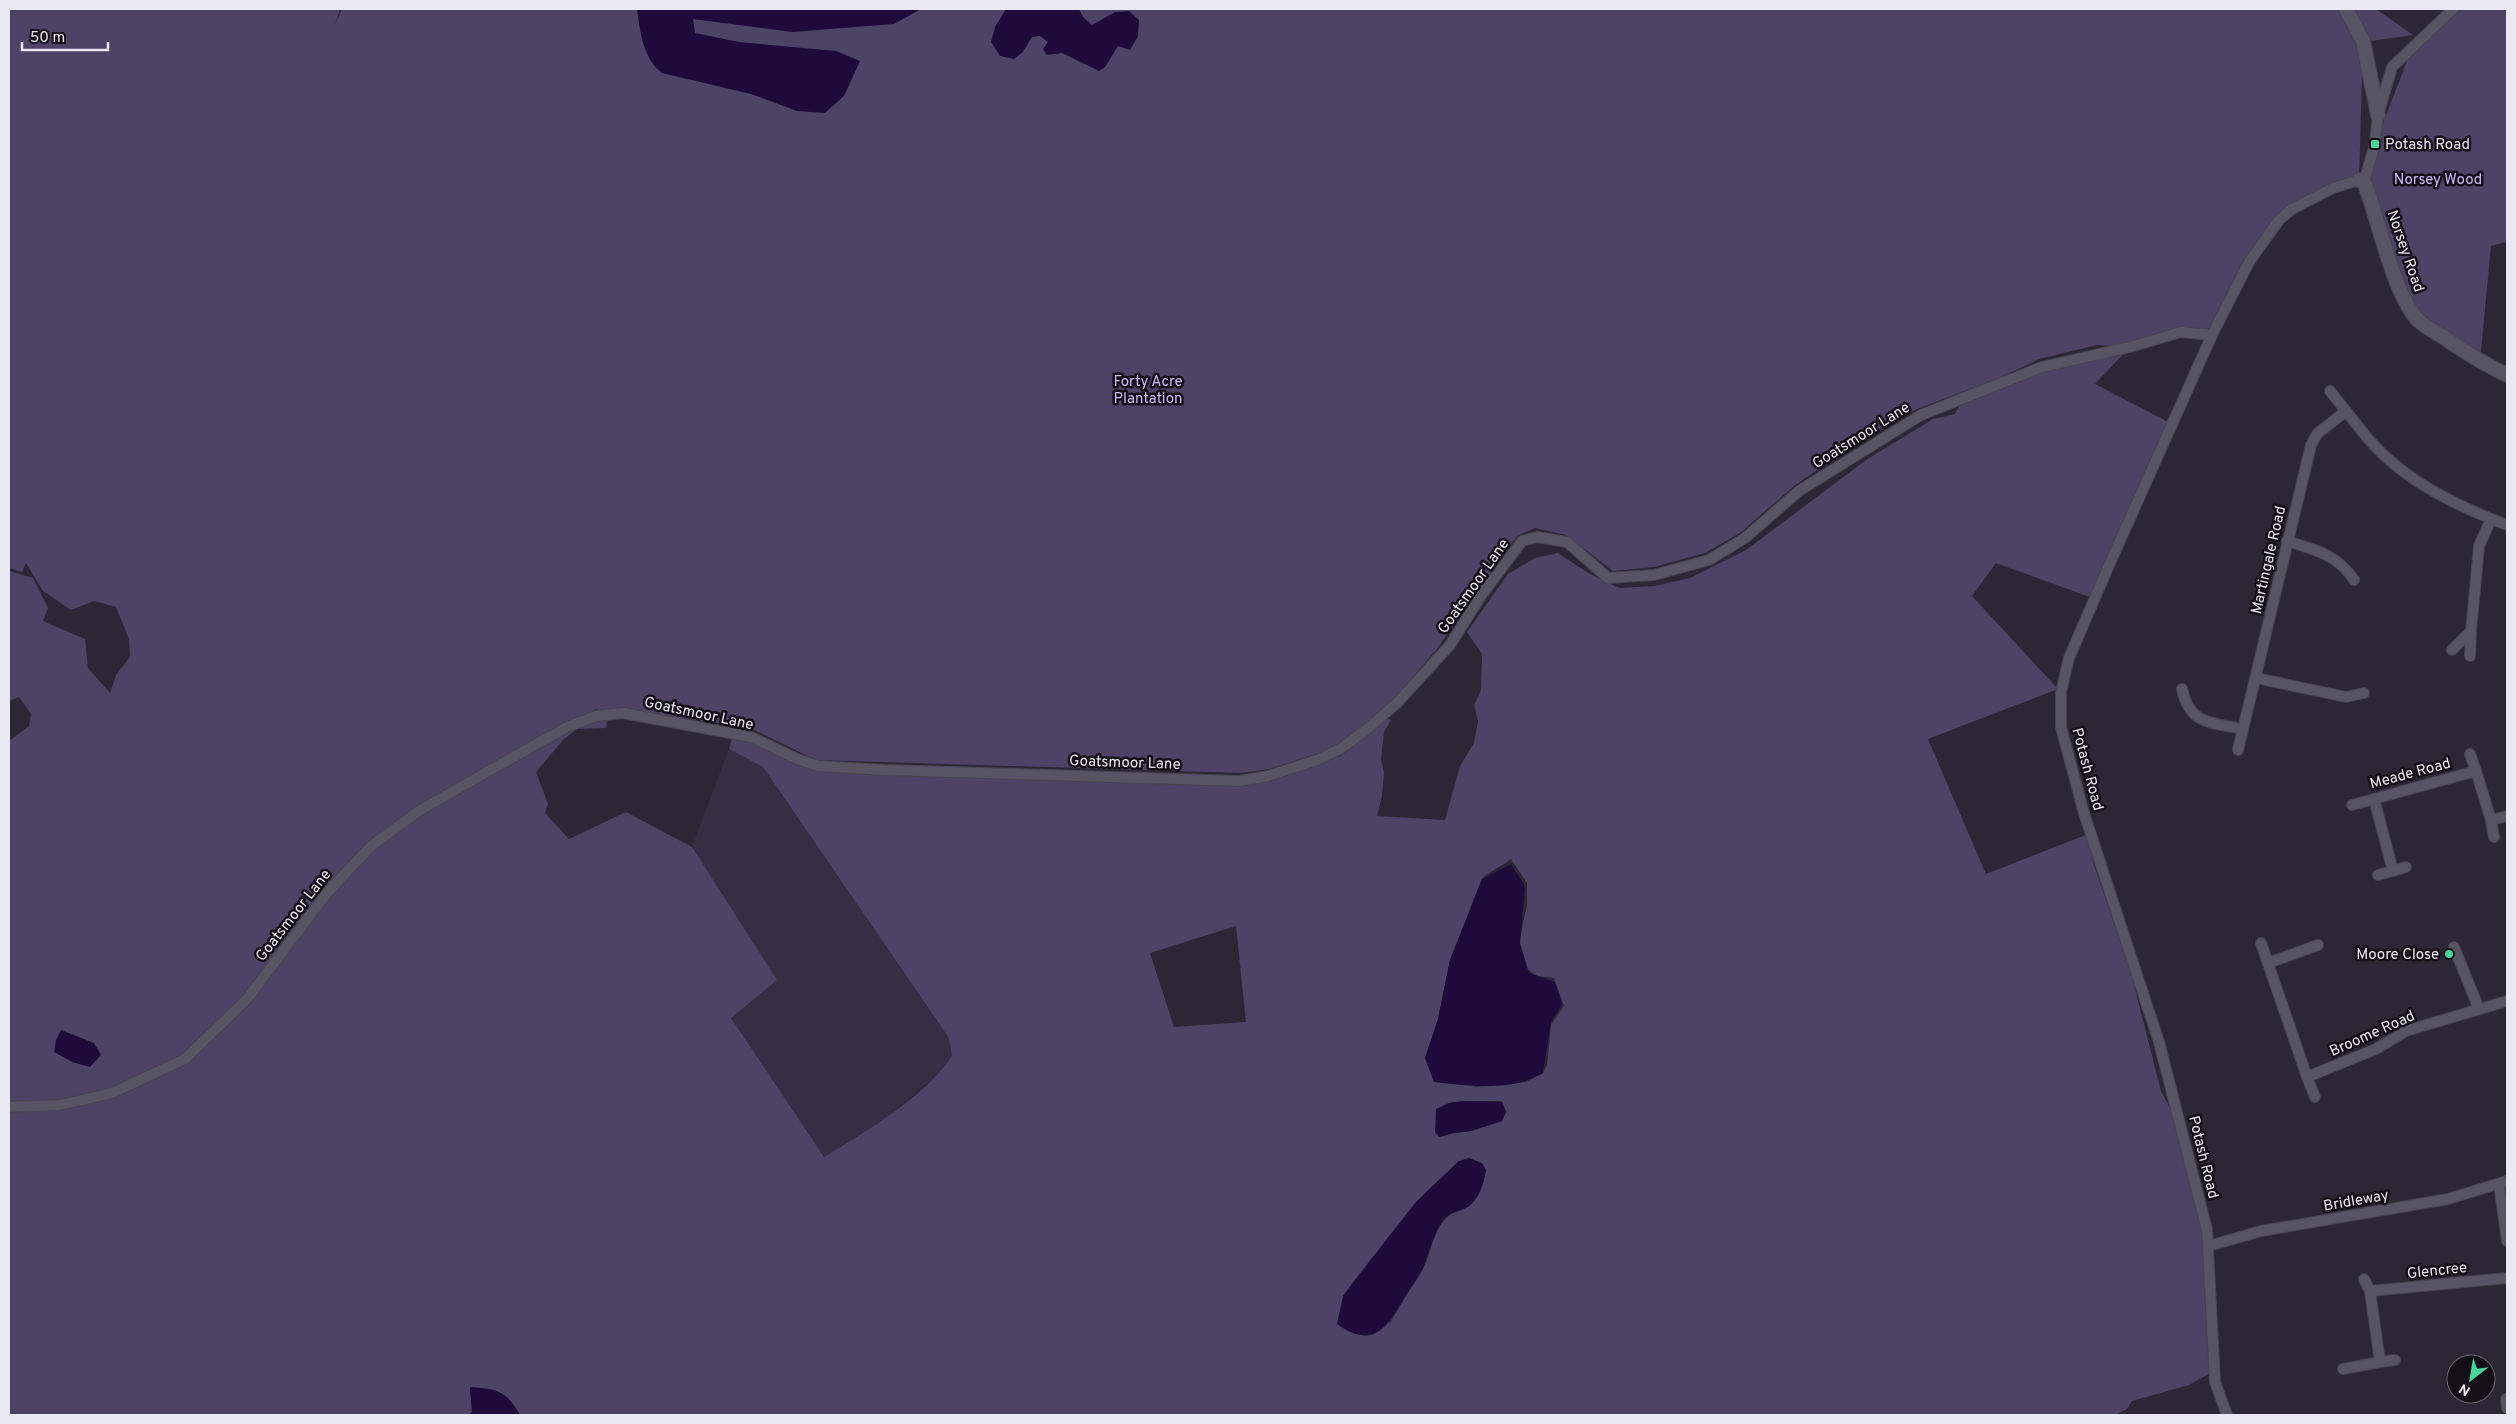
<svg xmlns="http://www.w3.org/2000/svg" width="2516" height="1424" viewBox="0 0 2516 1424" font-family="Overpass,sans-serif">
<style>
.built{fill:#352f43}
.green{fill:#4d4366;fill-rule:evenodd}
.water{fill:#1f0b3b}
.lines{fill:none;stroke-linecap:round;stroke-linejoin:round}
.minor-casing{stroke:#47444f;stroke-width:12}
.tertiary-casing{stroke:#47444f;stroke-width:16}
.minor{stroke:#575463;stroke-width:10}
.tertiary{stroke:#575463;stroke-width:14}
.poi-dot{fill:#4ad49c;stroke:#131117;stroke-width:2}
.labels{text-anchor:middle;stroke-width:5;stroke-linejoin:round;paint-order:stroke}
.poi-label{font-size:15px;fill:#eae8f2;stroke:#131117;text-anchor:start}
.park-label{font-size:15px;fill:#ccbafc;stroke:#131117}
.street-label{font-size:15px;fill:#eae8f2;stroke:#131117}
</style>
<rect width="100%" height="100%" fill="#2b2735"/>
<!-- built -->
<path class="built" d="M729 749 763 767 949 1038 952 1056 942 1071 887 1117 824 1157 731 1018 692 847Z"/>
<!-- green -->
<g class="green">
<path d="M9 9H340L335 24 342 9H2376L2413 35 2363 42 2359 180 2292 209 2249 262 2212 335 2181 332 2130 347 2095 384 2172 424 2095 599 1996 563 1972 596 2058 689 1928 739 1986 874 2091 833 2093 862 2131 973 2161 1091 2181 1129 2201 1211 2214 1371 2189 1385 2132 1401 2127 1409 2115 1415H520L511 1402 470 1388 472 1412 469 1415H9V741L29 726 31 714 19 697 9 701V571L33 578 48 608 43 621 85 639 88 668 110 693 116 675 130 657 129 639 116 607 94 601 71 610 43 591 26 563 22 572 9 568ZM2097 345 2127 347 2002 383 1964 398 1955 414 1933 419 1866 460 1746 550 1690 578 1655 586 1619 588 1588 573 1558 553 1535 558 1508 574 1467 632 1482 654 1481 690 1474 705 1478 721 1474 743 1460 766 1445 820 1377 816 1382 796 1384 772 1381 759 1384 732 1391 720 1385 718 1341 756 1286 776 1284 771 1240 781 819 766 733 733 729 749 763 767 949 1038 952 1056C925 1097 866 1131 824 1157L731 1018 777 980 692 847 626 812 569 839 545 813 548 804 536 772 563 740 577 729 606 728 608 715 593 709 718 723 752 729 816 760 1241 773 1269 769 1338 747 1395 698 1436 650 1517 536 1535 528 1566 535 1613 571 1654 567 1705 553 1740 533 1794 486 1866 436 1917 409 1997 379 2039 359ZM1511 859 1527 883V905L1519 942 1526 968 1537 976 1554 978 1564 1006 1551 1025 1547 1065 1543 1073 1526 1082 1475 1087 1425 1058 1438 1019 1450 960 1482 879C1487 872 1502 867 1511 859ZM1236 926 1246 1022 1174 1027 1150 953ZM1463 1101H1502L1506 1112 1501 1121 1471 1131 1454 1133 1439 1137 1449 1103ZM1459 1161 1455 1212C1433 1223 1433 1249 1423 1269 1412 1287 1400 1305 1390 1323L1343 1296 1416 1202Z"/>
<path d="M2455 9H2507V242L2491 246 2480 362 2406 302 2368 181 2375 144 2412 48Z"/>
</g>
<!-- water -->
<g class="water">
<path d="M637 9H921L894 24 792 32 693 19 695 33 739 42 836 51 860 61 844 96 825 113 797 111 751 94 662 73C643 58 640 32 637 9Z"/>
<path d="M1006 9H1079L1083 17 1092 25 1115 12 1129 11 1139 20 1138 36 1130 50 1118 46 1105 67 1099 71 1062 53 1047 55 1043 49 1048 42 1040 36 1032 37 1023 52 1014 59 1000 56 991 42 995 27Z"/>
<path d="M1511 864 1525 886 1520 943 1529 973 1555 982 1562 1004 1551 1022 1543 1073C1510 1092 1470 1086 1434 1082L1425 1058 1438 1019 1450 960 1482 879Z"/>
<path d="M61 1030 94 1043 101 1055 90 1067 72 1062 54 1052 56 1040Z"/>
<path d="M1463 1101 1502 1102 1506 1112 1502 1121 1471 1131 1454 1133 1439 1137 1435 1132 1436 1109 1449 1103Z"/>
<path d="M1469 1158 1482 1163 1486 1170C1484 1184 1478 1203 1464 1209 1457 1212 1448 1213 1444 1219 1434 1233 1430 1249 1424 1265 1420 1277 1410 1287 1404 1298 1387 1328 1373 1350 1337 1324L1343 1296 1354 1281 1416 1202 1459 1161Z"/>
<path d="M470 1387C497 1389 506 1390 520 1415H469L472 1412Z"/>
</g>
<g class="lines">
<!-- minor casing -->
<g class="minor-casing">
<g id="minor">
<path d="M2364 182 2375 144 2378 115 2392 67 2453 9"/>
<path d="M2330 391C2344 408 2357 426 2371 442 2407 482 2457 506 2507 525"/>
<path d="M2287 541C2314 549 2338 555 2354 580"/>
<path d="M2452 650 2471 631 2479 546 2491 519"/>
<path d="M2470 656 2471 631"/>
<path d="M2256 678 2346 697 2364 693"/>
<path d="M2182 689C2190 725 2210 722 2241 729"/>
<path d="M2238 750 2311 445 2317 434 2346 411"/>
<path d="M2470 754 2476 771"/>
<path d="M2374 799 2393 871 2378 875"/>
<path d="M2352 805 2476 771 2491 820 2507 816"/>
<path d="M2491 820 2494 837"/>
<path d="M2393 871 2406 867"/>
<path d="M2261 943 2307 1077 2376 1049 2406 1031 2507 1001"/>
<path d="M2454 947 2479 1009"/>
<path d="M2268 963 2318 945"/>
<path d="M2307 1077 2315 1097"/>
<path d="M9 1107 60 1105 112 1093 185 1059 247 999 327 893 371 846 419 811 485 773 567 727 596 716 623 713 751 737 797 759 818 766 885 770 1240 781 1268 776 1317 760 1340 749 1366 730 1398 702 1450 645 1480 597 1522 541 1537 537 1567 542 1608 578 1654 575 1709 560 1745 538 1799 491 1921 415 2042 367 2130 347 2181 332 2212 335"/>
<path d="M2499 1184 2507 1241"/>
<path d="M2209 1246 2261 1231 2448 1199 2507 1181"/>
<path d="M2364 1279 2370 1291 2380 1362 2395 1360"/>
<path d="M2370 1291 2507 1278"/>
<path d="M2343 1369 2380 1362"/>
<path d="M2506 1399 2507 1408"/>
<path d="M2227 1415 2215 1382 2207 1230 2159 1042 2083 810 2061 727V692L2069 658 2110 563 2212 335 2249 262 2279 220 2292 209 2333 188 2359 180"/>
</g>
</g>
<!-- tertiary casing -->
<g class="tertiary-casing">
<g id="tertiary">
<path d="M2346 9 2363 41 2378 115"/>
<path d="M2359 180 2364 182C2379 219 2393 295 2419 321 2426 327 2434 331 2442 336 2463 351 2484 364 2507 375"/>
</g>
</g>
<!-- minor -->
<use href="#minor" class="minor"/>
<!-- tertiary -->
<use href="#tertiary" class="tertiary"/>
</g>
<!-- markers -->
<g class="poi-dot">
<rect x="2370" y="139" width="10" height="10" rx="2.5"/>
<circle cx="2449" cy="954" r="5"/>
</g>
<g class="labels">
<!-- poi labels -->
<g class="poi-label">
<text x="2385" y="149">Potash Road</text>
<text x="2439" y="959" text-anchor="end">Moore Close</text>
</g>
<!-- park labels -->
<g class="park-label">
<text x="2438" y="184">Norsey Wood</text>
<text x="1148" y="386">Forty Acre<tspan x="1148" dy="17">Plantation</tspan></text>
</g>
<!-- street labels -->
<g class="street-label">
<text transform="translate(2406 251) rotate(71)" y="5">Norsey Road</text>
<text transform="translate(1861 435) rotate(-32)" y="5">Goatsmoor Lane</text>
<text transform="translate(2268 560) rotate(-77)" y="5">Martingale Road</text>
<text transform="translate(1473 586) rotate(-55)" y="5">Goatsmoor Lane</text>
<text transform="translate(699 713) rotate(12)" y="5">Goatsmoor Lane</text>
<text transform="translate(1125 762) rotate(2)" y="5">Goatsmoor Lane</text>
<text transform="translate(2088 769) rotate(75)" y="5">Potash Road</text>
<text transform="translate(2410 773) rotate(-15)" y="5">Meade Road</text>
<text transform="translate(293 915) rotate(-52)" y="5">Goatsmoor Lane</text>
<text transform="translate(2372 1033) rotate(-24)" y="5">Broome Road</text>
<text transform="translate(2204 1157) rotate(76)" y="5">Potash Road</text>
<text transform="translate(2356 1200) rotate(-10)" y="5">Bridleway</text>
<text transform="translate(2437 1270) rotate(-6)" y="5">Glencree</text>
</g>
</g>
<!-- border -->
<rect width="2516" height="1424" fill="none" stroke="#eae8f2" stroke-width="20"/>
<!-- north arrow -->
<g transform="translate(2471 1379) rotate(211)"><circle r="24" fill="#131117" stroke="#69676f"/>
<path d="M0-4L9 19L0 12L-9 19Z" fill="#4ad49c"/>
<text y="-8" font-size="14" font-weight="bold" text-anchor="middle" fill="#eae8f2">N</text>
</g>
<!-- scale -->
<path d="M22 42v8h86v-8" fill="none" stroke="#eae8f2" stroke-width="2.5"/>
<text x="30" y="42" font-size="15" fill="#eae8f2" stroke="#131117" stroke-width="4" paint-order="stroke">50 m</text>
</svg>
